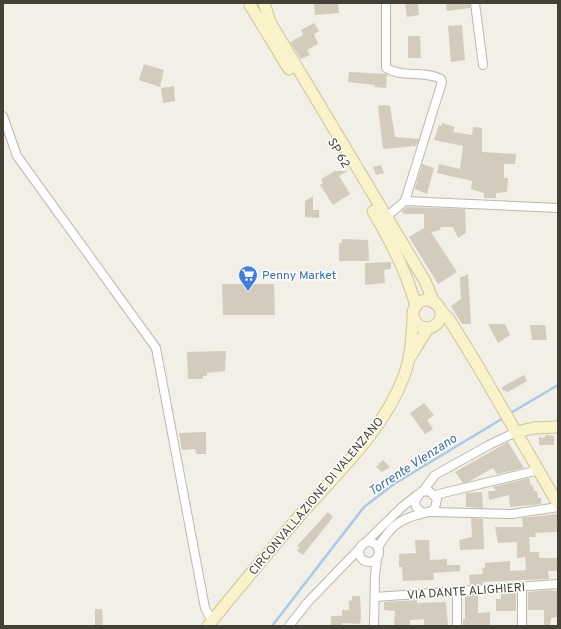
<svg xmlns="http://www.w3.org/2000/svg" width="561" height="629" viewBox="0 0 561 629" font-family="Overpass,sans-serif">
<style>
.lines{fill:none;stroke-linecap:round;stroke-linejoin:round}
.stream{stroke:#a8c9ea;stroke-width:2.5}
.building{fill:#d3ccbd}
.street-casing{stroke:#bdb8aa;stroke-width:10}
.secondary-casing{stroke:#cec59a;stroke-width:13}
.street{stroke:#fff;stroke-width:8}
.secondary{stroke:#faf2c9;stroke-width:11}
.labels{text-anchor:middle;stroke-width:3;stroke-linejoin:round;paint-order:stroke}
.street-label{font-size:12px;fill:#444036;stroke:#fff}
.shop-label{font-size:12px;fill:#366cbe;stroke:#fff;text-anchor:start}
.water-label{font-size:13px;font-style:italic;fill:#386ea7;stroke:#fff}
</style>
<rect width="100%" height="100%" fill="#f2efe7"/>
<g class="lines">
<!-- stream -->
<g class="stream">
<path d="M509 414 558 385"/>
<path d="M272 626 364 507 394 484 505 417"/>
</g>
</g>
<!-- building -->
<g class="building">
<path d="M338 3 339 13 315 15 314 4Z"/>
<path d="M405 3H418L419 15 407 17Z"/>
<path d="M446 3H470V8L447 11Z"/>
<path d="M314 23 319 31 314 34 318 44 307 50 310 55 301 59 290 42 303 35 301 30Z"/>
<path d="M462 25 465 60 451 62 448 26Z"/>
<path d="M408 36H420L421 58H408Z"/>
<path d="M144 64 164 70 160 87 139 80Z"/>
<path d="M349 72 387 74 386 88 374 87 375 85 348 82Z"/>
<path d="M174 86 175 101 163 103 161 88Z"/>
<path d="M384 105 390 106 395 137 419 139 416 146 383 149 378 106Z"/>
<path d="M442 123 455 127 453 132 472 135 473 127 482 128V152L516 154 515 164H504V178H508L507 192 496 193V198H484V193L471 189 472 181 437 173 439 164 460 169 463 146 434 140 439 125 442 126Z"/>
<path d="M422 164 434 168 427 194 415 189Z"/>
<path d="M381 165 384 173 376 175 373 167Z"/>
<path d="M335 171H348L339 176 350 194 333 205 320 185 323 183 321 179Z"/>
<path d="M313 196V210H319V218L305 217V201Z"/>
<path d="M407 207 465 209 466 233 458 238 453 227H442L440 228V230L431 232 457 272 438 284 409 237 424 228V214H405L401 212Z"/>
<path d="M342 239 368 240 369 261H339V243H342Z"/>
<path d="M391 262V269L384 270 385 283 365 285V263Z"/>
<path d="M468 274 471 324H462L451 306 461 299 460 278Z"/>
<path d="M222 284H274L275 315H223Z"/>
<path d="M488 324H505L510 335 498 343Z"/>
<path d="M530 325H545L547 340H532Z"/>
<path d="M226 351 225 371 207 373V376H203V379H188L187 352Z"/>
<path d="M524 375 527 381 508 392 501 389 504 386Z"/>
<path d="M424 403 434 415 427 420 433 429 425 434 410 413Z"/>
<path d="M206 432V454H196L195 449 182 450 179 433Z"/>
<path d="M546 435 554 436V445H539V437L544 438Z"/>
<path d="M508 442 524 468 497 474 493 468 470 481 463 483 455 472Z"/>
<path d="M383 460 390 467 382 472 376 467Z"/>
<path d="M529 478 531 486 533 485 534 491H537L538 498H541V504L510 507 509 495 489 500 488 491H496L493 487Z"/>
<path d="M482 492 483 508 466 507V493Z"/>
<path d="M328 512 333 517 303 555 297 551 300 547 297 546Z"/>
<path d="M557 514 558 532 535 533 536 537H529L530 552H539V558H558V571H548L549 579 483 582V584L470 585 469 575 483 574 482 568H485V563L510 561V571L526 570 525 557 517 558V542L498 543 495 527H523L522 518Z"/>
<path d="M471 518 483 519 484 549 460 550 459 540 472 537Z"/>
<path d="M415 540H429L430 560 447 559V565H460V571L433 573 434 580 403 581 402 567H399V554L416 553Z"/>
<path d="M549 590 558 591V617L551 618 550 626H544V610H528V592Z"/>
<path d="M516 592V611H496V599H501V594Z"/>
<path d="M478 595V613L490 612V626H463V619H465V596Z"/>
<path d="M352 596H360L361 617 360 624 342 623V626H331V616H342V610H349V600L352 601Z"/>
<path d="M417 600V603L446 602 448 626H424V619L410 620V626H394L395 611 384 610V602Z"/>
<path d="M95 609H102L103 626H95Z"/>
</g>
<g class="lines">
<!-- street casing -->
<g class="street-casing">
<g id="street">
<path d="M475 3 483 65"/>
<path d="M3 116 17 156 156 348 205 608 212 621"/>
<path d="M405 201 558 208"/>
<path d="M385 218 405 201 442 82 441 79C424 70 402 78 386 68V3"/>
<path d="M423 491 435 475 489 445 516 432"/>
<path d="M435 495 539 470"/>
<path d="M431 512 512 514 558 507"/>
<circle cx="369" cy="552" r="10"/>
<path d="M362 546 402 507 417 495"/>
<path d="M378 547C390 528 398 519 421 514 427 512 430 513 435 508L437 499 429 491 421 492 415 501 416 507 423 513"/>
<path d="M522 587V626"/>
<path d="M457 592V626"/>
<path d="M375 597 558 584"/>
<path d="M289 626 307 603 360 548"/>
<path d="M374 626 375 575 377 558"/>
</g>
</g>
<!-- secondary casing -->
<g class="secondary-casing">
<g id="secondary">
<path d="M264 3 270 22 425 281 434 303"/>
<path d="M250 5 289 69"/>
<path d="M373 211C391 242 406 271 416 306"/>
<circle cx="427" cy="314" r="14"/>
<path d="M440 310 449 319 476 363 558 504"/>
<path d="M411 356 428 328"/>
<path d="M516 432 534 428 558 427"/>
<path d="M208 626C238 588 270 551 301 514 338 472 384 430 404 376 411 357 412 337 413 317"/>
</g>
</g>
<!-- street -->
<use href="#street" class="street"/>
<!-- secondary -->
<use href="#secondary" class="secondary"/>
</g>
<!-- icons -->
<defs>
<g id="supermarket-pin" transform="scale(1)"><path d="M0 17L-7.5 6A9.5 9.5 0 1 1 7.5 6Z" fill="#3f7fe0" stroke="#fff"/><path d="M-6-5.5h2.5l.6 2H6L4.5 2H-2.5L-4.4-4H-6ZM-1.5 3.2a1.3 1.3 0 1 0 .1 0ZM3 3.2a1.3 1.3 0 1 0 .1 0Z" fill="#fff"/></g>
</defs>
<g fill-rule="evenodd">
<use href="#supermarket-pin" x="248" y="275"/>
</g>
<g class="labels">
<!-- street labels -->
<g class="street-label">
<text transform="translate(339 153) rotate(60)" y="4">SP 62</text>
<text transform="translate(316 496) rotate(-50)" y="4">CIRCONVALLAZIONE DI VALENZANO</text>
<text transform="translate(466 591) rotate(-4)" y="4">VIA DANTE ALIGHIERI</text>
</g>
<!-- shop labels -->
<g class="shop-label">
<text x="262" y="279">Penny Market</text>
</g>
<!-- water labels -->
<g class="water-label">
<text transform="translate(412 464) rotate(-33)" y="5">Torrente Vlenzano</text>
</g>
</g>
<!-- border -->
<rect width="561" height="629" fill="none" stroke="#444036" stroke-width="8"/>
</svg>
